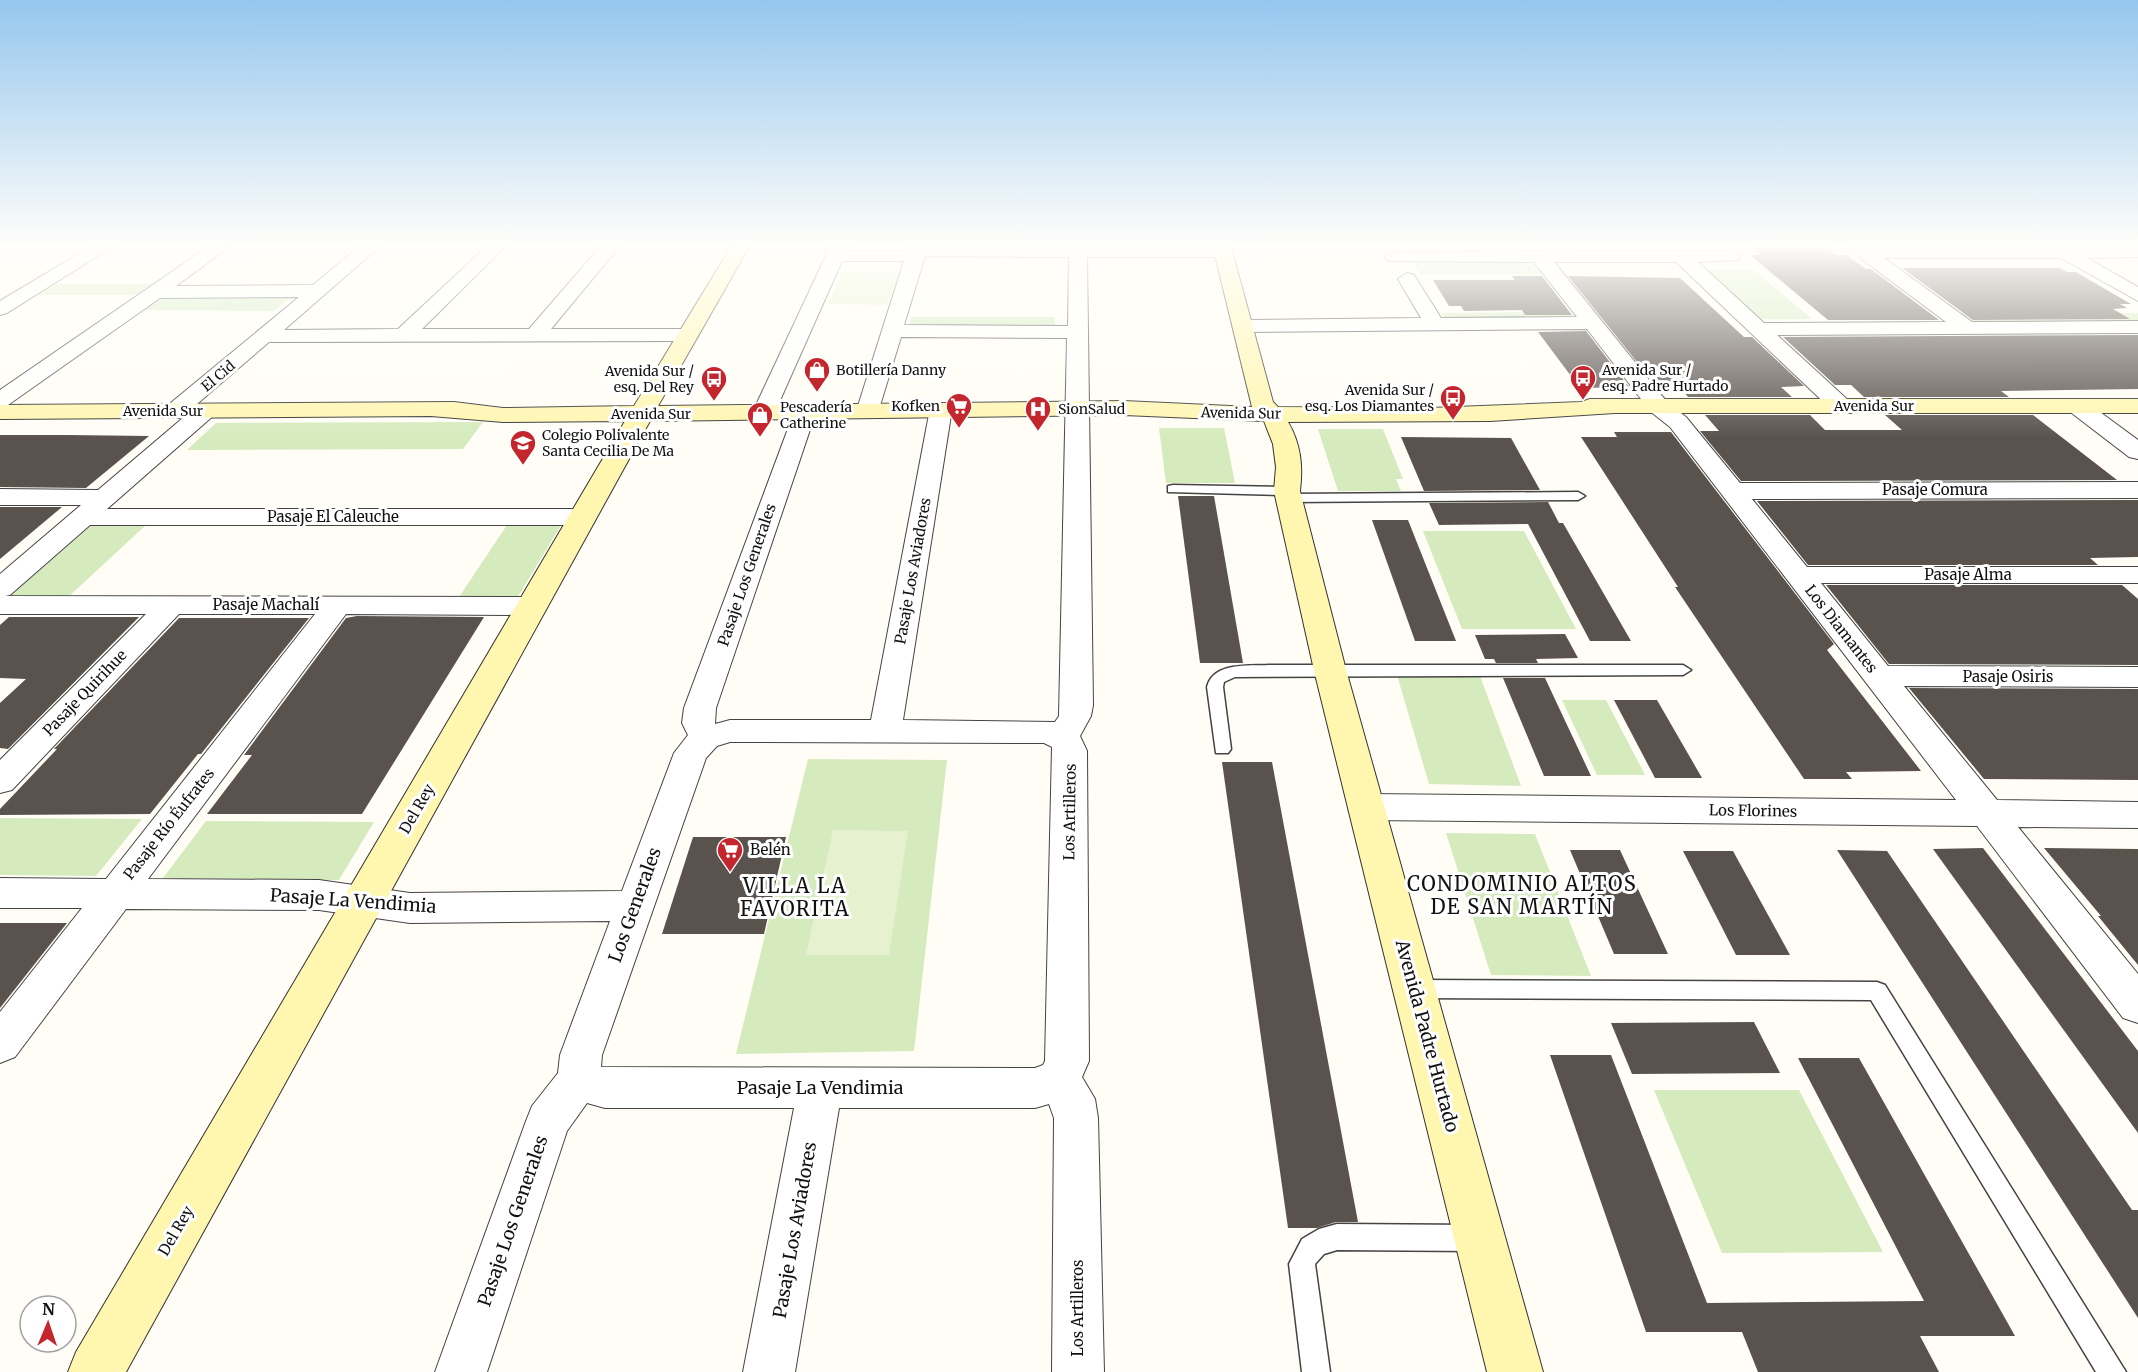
<svg xmlns="http://www.w3.org/2000/svg" width="2138" height="1372" viewBox="0 0 2138 1372" font-family="Merriweather,serif">
<style>
.green{fill:#d5ebbd}
.pitch{fill:#e6f2cf}
.building{fill:#5a524d}
.lines{fill:none;stroke-linecap:round;stroke-linejoin:round}
.lane-casing{stroke:#444;stroke-width:3}
.street-casing{stroke:#444;stroke-width:2}
.secondary-casing{stroke:#333;stroke-width:2}
.lane{fill:#fff;fill-rule:evenodd}
.street{fill:#fff;fill-rule:evenodd}
.secondary{fill:#fff6b0;fill-rule:evenodd}
.labels{text-anchor:middle;stroke-width:6;stroke-linejoin:round;paint-order:stroke}
.far-poi-label{font-size:14px;fill:#111;stroke:#fff;text-anchor:start}
.far-street-label{font-size:14px;fill:#111;stroke:#fff}
.street-label{font-size:15px;fill:#111;stroke:#fff}
.poi-label{font-size:15px;fill:#111;stroke:#fff;text-anchor:start}
.near-street-label{font-size:18px;fill:#111;stroke:#fff}
.near-neighbourhood-label{font-size:20px;letter-spacing:1.5px;fill:#111;stroke:#fff}
</style>
<rect width="100%" height="100%" fill="#fffdf5"/>
<!-- green -->
<g class="green">
<path d="M1532 259 1544 274H1420L1411 260Z"/>
<path d="M1754 270 1812 319H1760L1706 271Z"/>
<path d="M57 284H152L135 295H38Z"/>
<path d="M156 296H292L274 311 135 310Z"/>
<path d="M1569 312 1578 322 1448 323 1442 313Z"/>
<path d="M1959 313H2138V324H1975Z"/>
<path d="M911 317H1055V327H909Z"/>
<path d="M483 422 463 449 187 450 216 423Z"/>
<path d="M1159 428H1224L1235 483H1166Z"/>
<path d="M1318 429H1383L1403 479H1396L1401 491H1338Z"/>
<path d="M93 524H147L66 599H7Z"/>
<path d="M507 525H561L516 600H457Z"/>
<path d="M1423 531H1524L1576 629H1462Z"/>
<path d="M1397 675 1480 676 1521 786 1429 784Z"/>
<path d="M1562 700H1606L1645 775H1597Z"/>
<path d="M808 759 947 760 914 1051 736 1054Z"/>
<path d="M0 818 142 819 96 876 0 875Z"/>
<path d="M206 821 374 822 339 880 163 878Z"/>
<path d="M1446 833 1535 834 1591 976 1491 975Z"/>
<path d="M1654 1090H1799L1883 1252 1722 1253Z"/>
</g>
<!-- pitch -->
<g class="pitch">
<path d="M843 272 900 273 887 305 828 304Z"/>
<path d="M833 830 908 831 889 955H806Z"/>
</g>
<!-- building -->
<g class="building">
<path d="M1752 247H1826L1836 255H1846L1866 269H1871L1939 320H1828L1750 255H1761Z"/>
<path d="M1902 268H2060L2067 272H2076L2131 304H2120L2127 308 2113 309 2130 319 1973 320Z"/>
<path d="M1512 276H1542L1572 315H1525L1522 310 1464 311 1461 306H1449L1433 280H1515Z"/>
<path d="M1568 276 1680 278 1744 337H1752L1804 386 1781 387 1792 397H1688L1679 386 1657 387Z"/>
<path d="M1586 331 1629 387 1580 388 1538 332Z"/>
<path d="M2138 335V389L2001 391 2009 397H1864L1851 385H1835L1783 337Z"/>
<path d="M1705 415H1810L1825 430H1902L1885 415H2033L2117 480 1741 481 1700 431H1719Z"/>
<path d="M1614 432H1671L1834 644 1827 650 1921 771 1846 772 1852 779H1804L1675 587H1678L1581 437H1617Z"/>
<path d="M0 435H68L149 436 86 488 0 487Z"/>
<path d="M1401 437 1511 438 1540 490 1424 491Z"/>
<path d="M1178 496H1214L1243 663H1200Z"/>
<path d="M2138 500V557L2090 558 2098 565H1808L1757 501Z"/>
<path d="M1548 502 1559 523H1563L1631 641H1590L1528 524 1439 525 1429 503Z"/>
<path d="M0 507H62L0 559Z"/>
<path d="M1372 520H1408L1456 641H1415Z"/>
<path d="M1826 585H2122L2138 599V665L1889 664Z"/>
<path d="M357 616 484 617 362 814H207L252 755H244L346 618Z"/>
<path d="M9 617H139L8 749 0 748V703L26 679 0 678V625Z"/>
<path d="M179 618H309L201 754H198L150 814 0 815V809L57 749H54Z"/>
<path d="M1565 634 1578 658 1536 659 1538 663H1496L1494 659H1485L1475 635Z"/>
<path d="M1503 678H1545L1591 776H1544Z"/>
<path d="M1909 688 2138 689V780L1984 779Z"/>
<path d="M1614 700H1657L1702 778H1655Z"/>
<path d="M1222 762H1272L1358 1222H1336L1317 1228H1288Z"/>
<path d="M693 837H786L764 934H662Z"/>
<path d="M1983 848 2138 1051V1133L1933 849Z"/>
<path d="M2044 848 2138 849V965L2098 916H2101Z"/>
<path d="M1570 850H1620L1668 954H1614Z"/>
<path d="M1837 850 1887 851 2132 1210H2138V1318Z"/>
<path d="M1683 851H1733L1790 955H1736Z"/>
<path d="M0 923H67L0 1008Z"/>
<path d="M1754 1022 1780 1073 1632 1074 1611 1023Z"/>
<path d="M1550 1055H1611L1707 1303 1924 1301 1798 1058H1859L2015 1336H1920L1939 1372H1758L1742 1332H1646Z"/>
</g>
<g class="lines">
<!-- lane casing -->
<g class="lane-casing">
<g id="lane">
<path d="M1173 485 1287 487 1294 491 1291 494 1578 492 1585 496 1578 500 1288 502 1281 498 1284 495 1168 492V486Z"/>
<path d="M1269 665H1683L1691 670 1683 675 1235 677 1224 682 1223 687 1231 749 1228 753H1216L1207 687C1213 662 1248 666 1269 665Z"/>
<path d="M1414 980 1877 982 1885 985 2126 1372H2096L1871 1000 1414 998 1406 995 1403 989 1406 983Z"/>
<path d="M1337 1224 1476 1225 1485 1229 1489 1238 1485 1247 1476 1251 1337 1250 1324 1254 1315 1264 1330 1372H1302L1289 1264 1302 1239 1319 1229Z"/>
</g>
</g>
<!-- street casing -->
<g class="street-casing">
<g id="street">
<path d="M90 247H112L7 313 0 315V301Z"/>
<path d="M208 247H229L176 286 313 285 359 247H379L284 330 398 329 486 247H505L422 329H529L600 247H619L551 329H687L694 331 697 335 694 339 687 341 269 342 183 416H167L163 411 167 406 299 297 160 298 8 405 0 407V390Z"/>
<path d="M830 247H848L846 251H908L909 247H1226L1233 252 1224 257H1087L1093 705 1091 716 1080 736 1087 751 1089 1061 1082 1077 1095 1099 1098 1118 1104 1372H1052L1054 1118 1049 1104 1035 1108H839L795 1372H743L794 1108H605L587 1103 567 1131 487 1372H435L526 1121 532 1106 558 1073 560 1055 610 921 410 923 319 910 126 909 15 1057 0 1063V1012L82 908H0V878L106 879 315 614H179L12 790 0 793V760L146 614H0V574L81 505H0V489L98 490 197 406H213L217 411 213 416 107 509H582L591 511 595 517 591 523 582 525H90L10 595 5 596 532 597 542 600 547 606 542 612 532 615 346 614 148 879 319 880 410 893 622 891 674 753 688 735 682 723 684 708 796 407H812L816 412 716 708 715 724 730 720H871L930 409 933 404H949L952 409 903 720 1055 722 1059 716 1067 338 901 337 879 409 876 414H860L857 409 904 261H842L778 405 775 410H759L756 405ZM925 256 1069 257 1068 326 904 325ZM730 742 1044 743 1052 747 1045 1061 1043 1065 1035 1068 601 1067 602 1055 706 758 717 746Z"/>
<path d="M1852 247H2138V257L2087 258 2138 287V301L2061 258H1884L1972 322 2138 321V333L1777 335 1849 401 1852 406 1849 411H1833L1676 262H1554L1667 402 1686 417 1740 483 2138 482V498L1752 499 1807 567H2138V583H1821L1888 666 2138 667V687L1904 686 1997 800 2138 802V828L2018 827 2138 974V1023L2123 1018 1977 826 1367 820 1355 816 1349 807 1355 798 1367 794 1956 800 1670 427 1651 412 1587 329 1243 332 1236 330 1233 326 1236 322 1243 320 1421 318 1398 279 1407 273 1414 275 1441 318 1577 317 1534 262 1388 261 1385 257 1394 252 1732 251 1741 256 1738 260 1698 262 1764 323 1946 322 1859 257 1851 249Z"/>
<path d="M2077 399 2085 401 2138 440V459L2129 457 2069 411 2066 406 2069 401Z"/>
</g>
</g>
<!-- secondary casing -->
<g class="secondary-casing">
<path id="secondary" d="M731 247H749L658 406 1124 401 1252 407 1213 247H1231L1273 402 1278 407 1429 408 1581 402 1590 399H2138V413H1615L1490 421 1288 422C1301 444 1303 466 1300 491L1346 670 1543 1372H1487L1314 670 1274 491 1276 467 1273 444 1264 421 1124 415 650 421 126 1372H68L76 1352 625 421 503 422 431 416 0 419V405L454 402 503 408 634 406Z"/>
</g>
<!-- lane -->
<use href="#lane" class="lane"/>
<!-- street -->
<use href="#street" class="street"/>
<!-- secondary -->
<use href="#secondary" class="secondary"/>
</g>
<!-- sky -->
<linearGradient id="sky" x2="0" y2="1"><stop stop-color="#95c6ee"/><stop offset="0.56" stop-color="#fffefa"/><stop offset="1" stop-color="#fffefa" stop-opacity="0"/></linearGradient>
<rect width="2138" height="439" fill="url(#sky)"/>
<!-- icons -->
<defs>
<g id="shop-pin" transform="scale(1.35)"><path d="M0 17L-7.5 6A9.5 9.5 0 1 1 7.5 6Z" fill="#c4262e" stroke="#fff"/><path d="M-5-2.5h2.3a2.7 3.5 0 0 1 5.4 0H5L5.5 6h-11ZM-1.5-2.5h3a1.5 2.3 0 0 0-3 0Z" fill="#fff"/></g>
<g id="bus-pin" transform="scale(1.35)"><path d="M0 17L-7.5 6A9.5 9.5 0 1 1 7.5 6Z" fill="#c4262e" stroke="#fff"/><path d="M-5-6H5V4H4V6H2V4H-2V6H-4V4H-5ZM-3.5-4V0h7V-4ZM-3.5 1.2v1.5H-2V1.2ZM2 1.2v1.5H3.5V1.2Z" fill="#fff"/></g>
<g id="supermarket-pin" transform="scale(1.35)"><path d="M0 17L-7.5 6A9.5 9.5 0 1 1 7.5 6Z" fill="#c4262e" stroke="#fff"/><path d="M-6-5.5h2.5l.6 2H6L4.5 2H-2.5L-4.4-4H-6ZM-1.5 3.2a1.3 1.3 0 1 0 .1 0ZM3 3.2a1.3 1.3 0 1 0 .1 0Z" fill="#fff"/></g>
<g id="hospital-pin" transform="scale(1.35)"><path d="M0 17L-7.5 6A9.5 9.5 0 1 1 7.5 6Z" fill="#c4262e" stroke="#fff"/><path d="M-5-5h3v3.5h4V-5h3V5h-3V1.5h-4V5h-3Z" fill="#fff"/></g>
<g id="school-pin" transform="scale(1.35)"><path d="M0 17L-7.5 6A9.5 9.5 0 1 1 7.5 6Z" fill="#c4262e" stroke="#fff"/><path d="M0-5L7-2L0 1L-7-2ZM-4 1L0 2.5L4 1V4Q0 6-4 4Z" fill="#fff"/></g>
</defs>
<g fill-rule="evenodd">
<use href="#shop-pin" x="817" y="370"/>
<use href="#bus-pin" x="1583" y="378"/>
<use href="#bus-pin" x="714" y="379"/>
<use href="#bus-pin" x="1453" y="398"/>
<use href="#supermarket-pin" x="959" y="406"/>
<use href="#hospital-pin" x="1038" y="409"/>
<use href="#shop-pin" x="760" y="415"/>
<use href="#school-pin" x="523" y="443"/>
<use href="#supermarket-pin" x="730" y="850"/>
</g>
<g class="labels">
<!-- far-poi labels -->
<g class="far-poi-label">
<text x="836" y="375">Botillería Danny</text>
<text x="1602" y="375">Avenida Sur /<tspan x="1602" dy="16">esq. Padre Hurtado</tspan></text>
<text x="694" y="376" text-anchor="end">Avenida Sur /<tspan x="694" dy="16">esq. Del Rey</tspan></text>
<text x="1434" y="395" text-anchor="end">Avenida Sur /<tspan x="1434" dy="16">esq. Los Diamantes</tspan></text>
<text x="940" y="411" text-anchor="end">Kofken</text>
<text x="780" y="412">Pescadería<tspan x="780" dy="16">Catherine</tspan></text>
<text x="1058" y="414">SionSalud</text>
<text x="542" y="440">Colegio Polivalente<tspan x="542" dy="16">Santa Cecilia De Ma</tspan></text>
</g>
<!-- far-street labels -->
<g class="far-street-label">
<text transform="translate(218 376) rotate(-40)" y="5">El Cid</text>
<text x="1874" y="411">Avenida Sur</text>
<text x="163" y="416">Avenida Sur</text>
<text transform="translate(1241 413) rotate(1)" y="5">Avenida Sur</text>
<text x="651" y="419">Avenida Sur</text>
</g>
<!-- street labels -->
<g class="street-label">
<text x="1935" y="495">Pasaje Comura</text>
<text x="333" y="522">Pasaje El Caleuche</text>
<text transform="translate(913 571) rotate(-80)" y="5">Pasaje Los Aviadores</text>
<text transform="translate(747 575) rotate(-71)" y="5">Pasaje Los Generales</text>
<text x="1968" y="580">Pasaje Alma</text>
<text x="266" y="610">Pasaje Machalí</text>
<text transform="translate(1841 629) rotate(52)" y="5">Los Diamantes</text>
<text x="2008" y="682">Pasaje Osiris</text>
<text transform="translate(85 693) rotate(-46)" y="5">Pasaje Quirihue</text>
<text transform="translate(417 809) rotate(-60)" y="5">Del Rey</text>
<text transform="translate(1753 811) rotate(1)" y="5">Los Florines</text>
<text transform="translate(1070 812) rotate(-89)" y="5">Los Artilleros</text>
<text transform="translate(169 824) rotate(-52)" y="5">Pasaje Río Éufrates</text>
<text transform="translate(176 1231) rotate(-60)" y="5">Del Rey</text>
<text transform="translate(1078 1308) rotate(-90)" y="5">Los Artilleros</text>
</g>
<!-- poi labels -->
<g class="poi-label">
<text x="750" y="855">Belén</text>
</g>
<!-- near-street labels -->
<g class="near-street-label">
<text transform="translate(353 901) rotate(4)" y="6">Pasaje La Vendimia</text>
<text transform="translate(635 905) rotate(-70)" y="6">Los Generales</text>
<text transform="translate(1427 1036) rotate(75)" y="6">Avenida Padre Hurtado</text>
<text x="820" y="1094">Pasaje La Vendimia</text>
<text transform="translate(513 1221) rotate(-71)" y="6">Pasaje Los Generales</text>
<text transform="translate(795 1230) rotate(-80)" y="6">Pasaje Los Aviadores</text>
</g>
<!-- near-neighbourhood labels -->
<g class="near-neighbourhood-label">
<text x="1522" y="891">CONDOMINIO ALTOS<tspan x="1522" dy="23">DE SAN MARTÍN</tspan></text>
<text x="795" y="893">VILLA LA<tspan x="795" dy="23">FAVORITA</tspan></text>
</g>
</g>
<!-- north arrow -->
<g transform="translate(48 1324) rotate(2)"><circle r="28" fill="#ffffff" stroke="#a0a0a0" stroke-width="1.5"/>
<path d="M0-4.5L10 22L0 15L-10 22Z" fill="#c4262e"/>
<text y="-9" font-size="16" font-weight="bold" text-anchor="middle" fill="#111111">N</text>
</g>
</svg>
